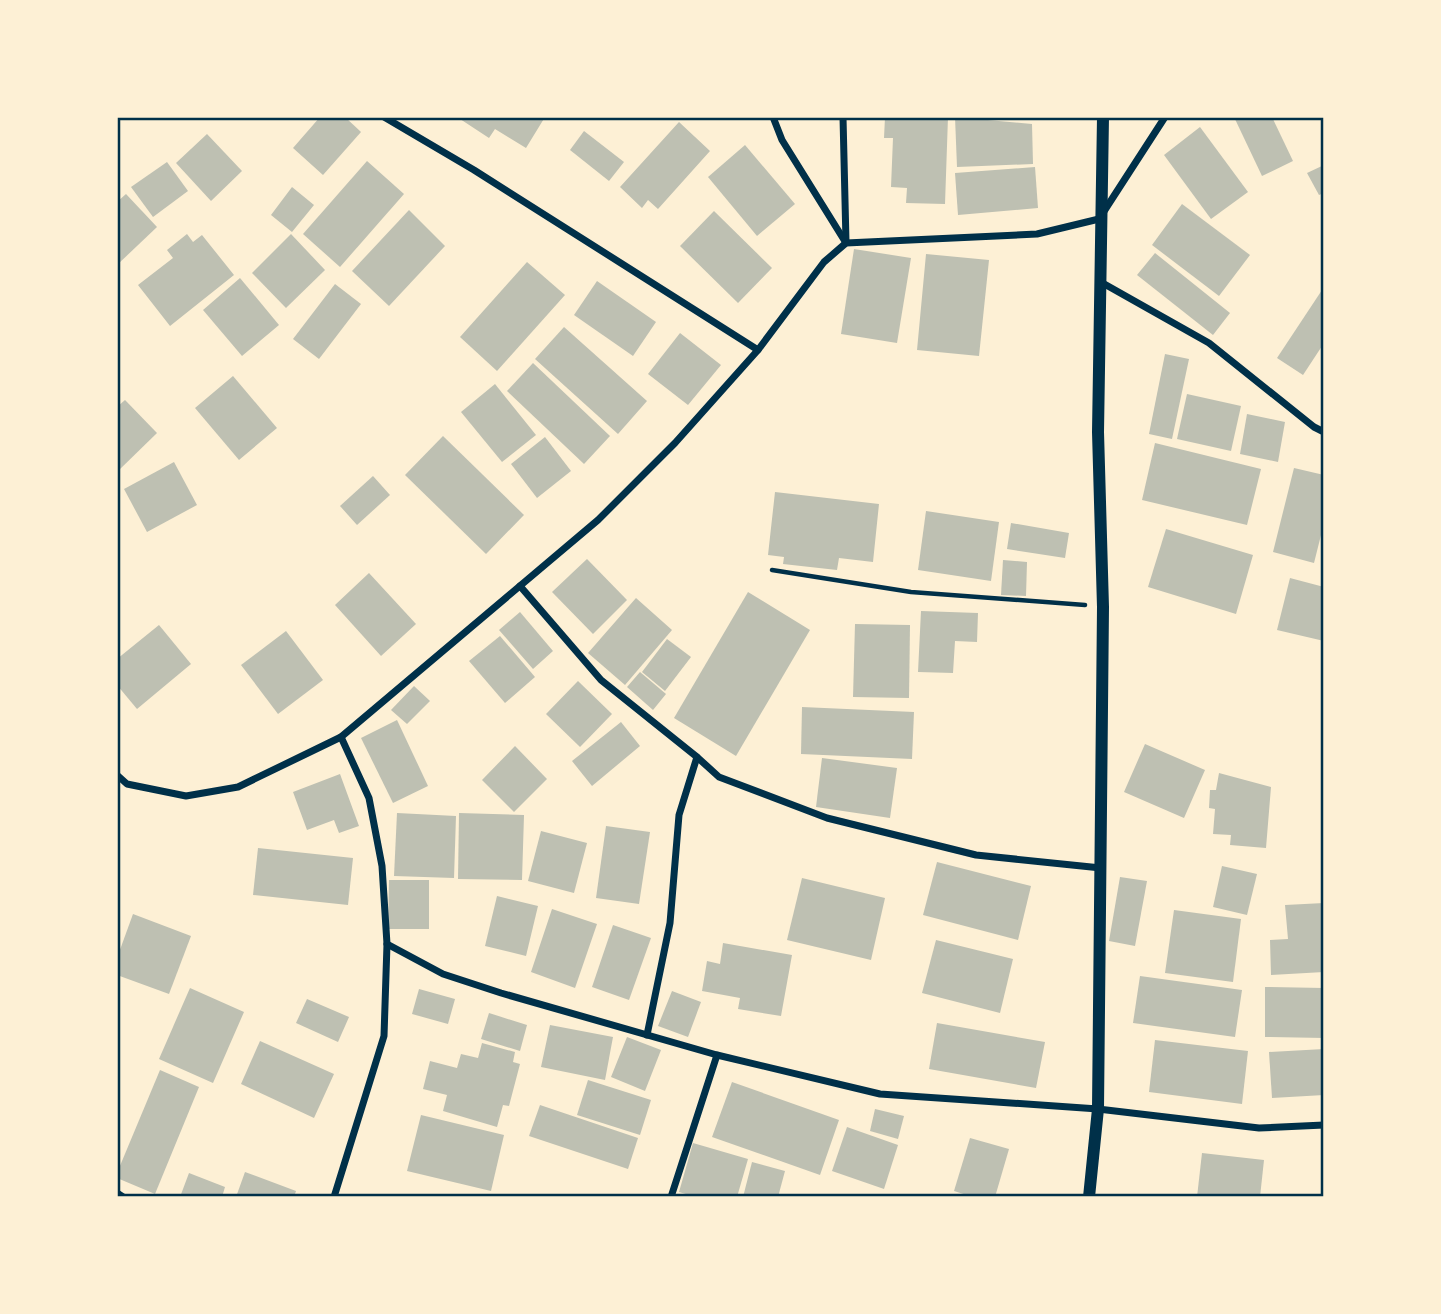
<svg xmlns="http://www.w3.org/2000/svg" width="1441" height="1314" viewBox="0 0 1441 1314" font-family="'PT Sans',sans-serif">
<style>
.building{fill:#bec0b2}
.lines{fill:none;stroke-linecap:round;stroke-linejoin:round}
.path{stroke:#003049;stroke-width:4.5}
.minor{stroke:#003049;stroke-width:7}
.tertiary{stroke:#003049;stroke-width:12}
.neatline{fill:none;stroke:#003049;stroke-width:2.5}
</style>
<rect width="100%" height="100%" fill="#fdf0d5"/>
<!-- building -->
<g class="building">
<path d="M320 117H345L361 132 323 175 293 148Z"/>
<path d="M457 117H545L526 148 495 129 489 138Z"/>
<path d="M885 117H948L945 204 906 203 907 188 891 187 893 138H884Z"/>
<path d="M955 117 1032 124 1033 164 957 167Z"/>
<path d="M1234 117H1272L1293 161 1262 176Z"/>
<path d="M679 122 710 151 658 209 648 200 642 208 620 187Z"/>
<path d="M1200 127 1248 192 1211 219 1164 155Z"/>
<path d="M584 131 624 162 609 181 570 150Z"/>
<path d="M207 134 242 171 211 201 176 163Z"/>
<path d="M745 145 795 204 757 236 708 177Z"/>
<path d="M367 161 404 194 340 267 303 234Z"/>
<path d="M167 162 188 191 153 217 131 187Z"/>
<path d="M1324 165V193L1319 195 1307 173Z"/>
<path d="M1035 167 1038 208 958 215 955 173Z"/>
<path d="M292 187 314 205 292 232 271 215Z"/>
<path d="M126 194 157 227 117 265V202Z"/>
<path d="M1182 204 1250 255 1219 296 1152 245Z"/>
<path d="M409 210 445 246 389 306 352 271Z"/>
<path d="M714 211 772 268 738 303 680 246Z"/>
<path d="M187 234 193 242 202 235 234 275 170 326 138 285 173 258 167 250Z"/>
<path d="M291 234 325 270 286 308 252 273Z"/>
<path d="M854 249 911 258 897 343 841 334Z"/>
<path d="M1155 253 1230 313 1213 335 1137 275Z"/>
<path d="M926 254 989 260 979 356 917 350Z"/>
<path d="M527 262 565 295 497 371 460 337Z"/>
<path d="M240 278 279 325 242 356 203 310Z"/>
<path d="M597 281 656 322 633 356 574 315Z"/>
<path d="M335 284 361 304 319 359 293 339Z"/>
<path d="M1324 287V343L1303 375 1277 358Z"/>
<path d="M564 327 647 401 618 434 535 359Z"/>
<path d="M680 333 721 365 688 405 648 374Z"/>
<path d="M1165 354 1189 359 1172 439 1149 434Z"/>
<path d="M533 363 610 436 584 464 507 391Z"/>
<path d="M233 376 277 428 239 460 195 408Z"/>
<path d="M495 384 536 435 502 462 461 412Z"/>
<path d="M1187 394 1241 406 1231 451 1177 439Z"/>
<path d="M125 400 157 433 117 472V407Z"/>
<path d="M1247 414 1285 422 1278 462 1240 454Z"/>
<path d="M443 436 524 515 486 554 405 475Z"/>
<path d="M545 437 571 471 537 498 511 464Z"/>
<path d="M1155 443 1261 469 1247 525 1142 500Z"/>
<path d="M174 462 197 505 147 532 124 489Z"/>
<path d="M1294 468 1324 475V523L1314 563 1273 552Z"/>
<path d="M373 476 390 495 357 525 340 506Z"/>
<path d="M775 492 879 504 873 562 839 558 837 570 783 564 784 557 768 555Z"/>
<path d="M926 511 999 522 991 581 918 570Z"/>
<path d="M1011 523 1069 533 1065 558 1007 549Z"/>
<path d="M1166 529 1253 555 1236 614 1148 587Z"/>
<path d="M587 559 627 600 593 634 552 592Z"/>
<path d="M1003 560 1027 562 1026 596 1001 595Z"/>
<path d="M369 573 416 624 381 656 335 605Z"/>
<path d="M1290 578 1324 587V641L1277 630Z"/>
<path d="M748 592 810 630 736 756 674 718Z"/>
<path d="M636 598 672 630 625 685 588 653Z"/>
<path d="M921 611 978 613 977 642 955 641 953 673 918 672Z"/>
<path d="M520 612 553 651 533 669 499 630Z"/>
<path d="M855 624 910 625 909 698 853 697Z"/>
<path d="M159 625 191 664 137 709 117 685V659Z"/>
<path d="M286 631 323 680 278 714 241 665Z"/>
<path d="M500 636 535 677 505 703 469 661Z"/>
<path d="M667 639 691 657 665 691 642 672Z"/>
<path d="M640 672 666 694 653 710 627 687Z"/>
<path d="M578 681 612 714 580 747 546 714Z"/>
<path d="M414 686 430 701 407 724 391 710Z"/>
<path d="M802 707 914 712 912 759 801 754Z"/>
<path d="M397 720 428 786 393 803 361 738Z"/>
<path d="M621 722 640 746 592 786 572 761Z"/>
<path d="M1145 744 1205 770 1184 818 1124 792Z"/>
<path d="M515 746 547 779 514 812 482 780Z"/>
<path d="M822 758 897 768 890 818 816 807Z"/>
<path d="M1219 773 1271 787 1266 848 1230 845 1231 835 1213 834 1215 809 1209 808 1210 790H1216Z"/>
<path d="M340 774 359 826 339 833 334 820 307 830 293 792Z"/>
<path d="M397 813 456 816 454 878 394 876Z"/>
<path d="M459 813 524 815 522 880 458 879Z"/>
<path d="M606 826 650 832 639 904 596 898Z"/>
<path d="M541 831 587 843 574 893 528 881Z"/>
<path d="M258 848 353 858 348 905 253 895Z"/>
<path d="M937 862 1031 886 1018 940 923 915Z"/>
<path d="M1222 866 1257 874 1247 915 1213 907Z"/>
<path d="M1120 877 1147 881 1135 946 1109 941Z"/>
<path d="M802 878 885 898 871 960 787 940Z"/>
<path d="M389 880H429V929H388Z"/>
<path d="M497 896 538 906 526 956 485 946Z"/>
<path d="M1324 903V972L1271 975 1270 940 1288 939 1285 905Z"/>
<path d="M552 909 597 924 575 988 531 972Z"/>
<path d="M1174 910 1241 919 1233 982 1165 973Z"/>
<path d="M133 914 191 936 169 994 117 975V958Z"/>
<path d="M613 925 651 938 629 1000 592 987Z"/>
<path d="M936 940 1013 959 1000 1013 922 993Z"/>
<path d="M723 943 792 955 781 1016 738 1009 740 998 702 991 707 961 720 964Z"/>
<path d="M1140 976 1242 990 1235 1037 1133 1023Z"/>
<path d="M1265 987 1324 988V1038L1265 1037Z"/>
<path d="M190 988 244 1012 213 1083 159 1059Z"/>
<path d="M419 989 455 999 448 1024 412 1014Z"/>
<path d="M672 991 701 1002 688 1037 658 1026Z"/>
<path d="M307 999 349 1017 338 1042 296 1023Z"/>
<path d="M489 1013 527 1025 520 1051 481 1039Z"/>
<path d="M937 1023 1045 1042 1036 1088 929 1069Z"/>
<path d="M550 1025 613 1037 605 1080 541 1067Z"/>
<path d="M627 1037 661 1050 645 1091 611 1077Z"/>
<path d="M1155 1040 1248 1051 1242 1104 1149 1092Z"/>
<path d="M260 1041 334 1074 314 1118 241 1084Z"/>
<path d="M482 1043 515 1052 513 1062 520 1064 509 1106 503 1105 497 1127 443 1111 447 1095 423 1089 430 1061 457 1068 461 1054 478 1058Z"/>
<path d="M1324 1049V1095L1272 1098 1269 1052Z"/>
<path d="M160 1070 199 1087 155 1194 117 1178V1173Z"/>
<path d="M588 1080 651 1100 640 1135 577 1115Z"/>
<path d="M732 1082 839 1120 820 1175 712 1137Z"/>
<path d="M540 1105 638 1138 628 1169 529 1136Z"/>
<path d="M875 1109 904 1116 898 1139 870 1131Z"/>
<path d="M421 1115 504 1135 491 1191 407 1171Z"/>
<path d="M847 1127 898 1145 884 1189 832 1171Z"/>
<path d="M970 1138 1009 1149 995 1197H973L954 1191Z"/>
<path d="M693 1143 748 1159 737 1197H696L679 1192Z"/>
<path d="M1202 1153 1264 1160 1260 1197H1197Z"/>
<path d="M752 1162 785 1171 778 1197H743Z"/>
<path d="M245 1172 296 1191 294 1197H236Z"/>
<path d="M189 1173 225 1187 222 1197H180Z"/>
</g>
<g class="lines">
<!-- path -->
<path class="path" d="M772 570 911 592 1085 605"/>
<!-- minor -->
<g class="minor">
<path d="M384 117 474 170 758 350"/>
<path d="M773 117 782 140 846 243"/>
<path d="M843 117 846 242"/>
<path d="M1099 281 1209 343 1314 427 1324 432"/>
<path d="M520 586 601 680 697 757 719 777 827 818 976 855 1101 868"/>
<path d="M117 775 127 784 186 796 238 787 341 737 598 520 675 443 758 350 824 262 846 243 1037 234 1099 219 1165 117"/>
<path d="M387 944 443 974 501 993 717 1055 880 1094 1098 1109 1259 1128 1324 1125"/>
<path d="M647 1035 670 923 679 815 697 757"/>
<path d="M117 1193 123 1197"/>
<path d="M334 1197 384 1036 387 944 382 866 369 798 341 737"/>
<path d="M671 1197 717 1055"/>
</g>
<!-- tertiary -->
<path class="tertiary" d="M1089 1197 1098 1109 1103 607 1098 432 1103 117"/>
</g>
<!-- border -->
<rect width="1441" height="1314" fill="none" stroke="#fdf0d5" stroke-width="238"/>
<rect x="119" y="119" width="1203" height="1076" class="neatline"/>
</svg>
